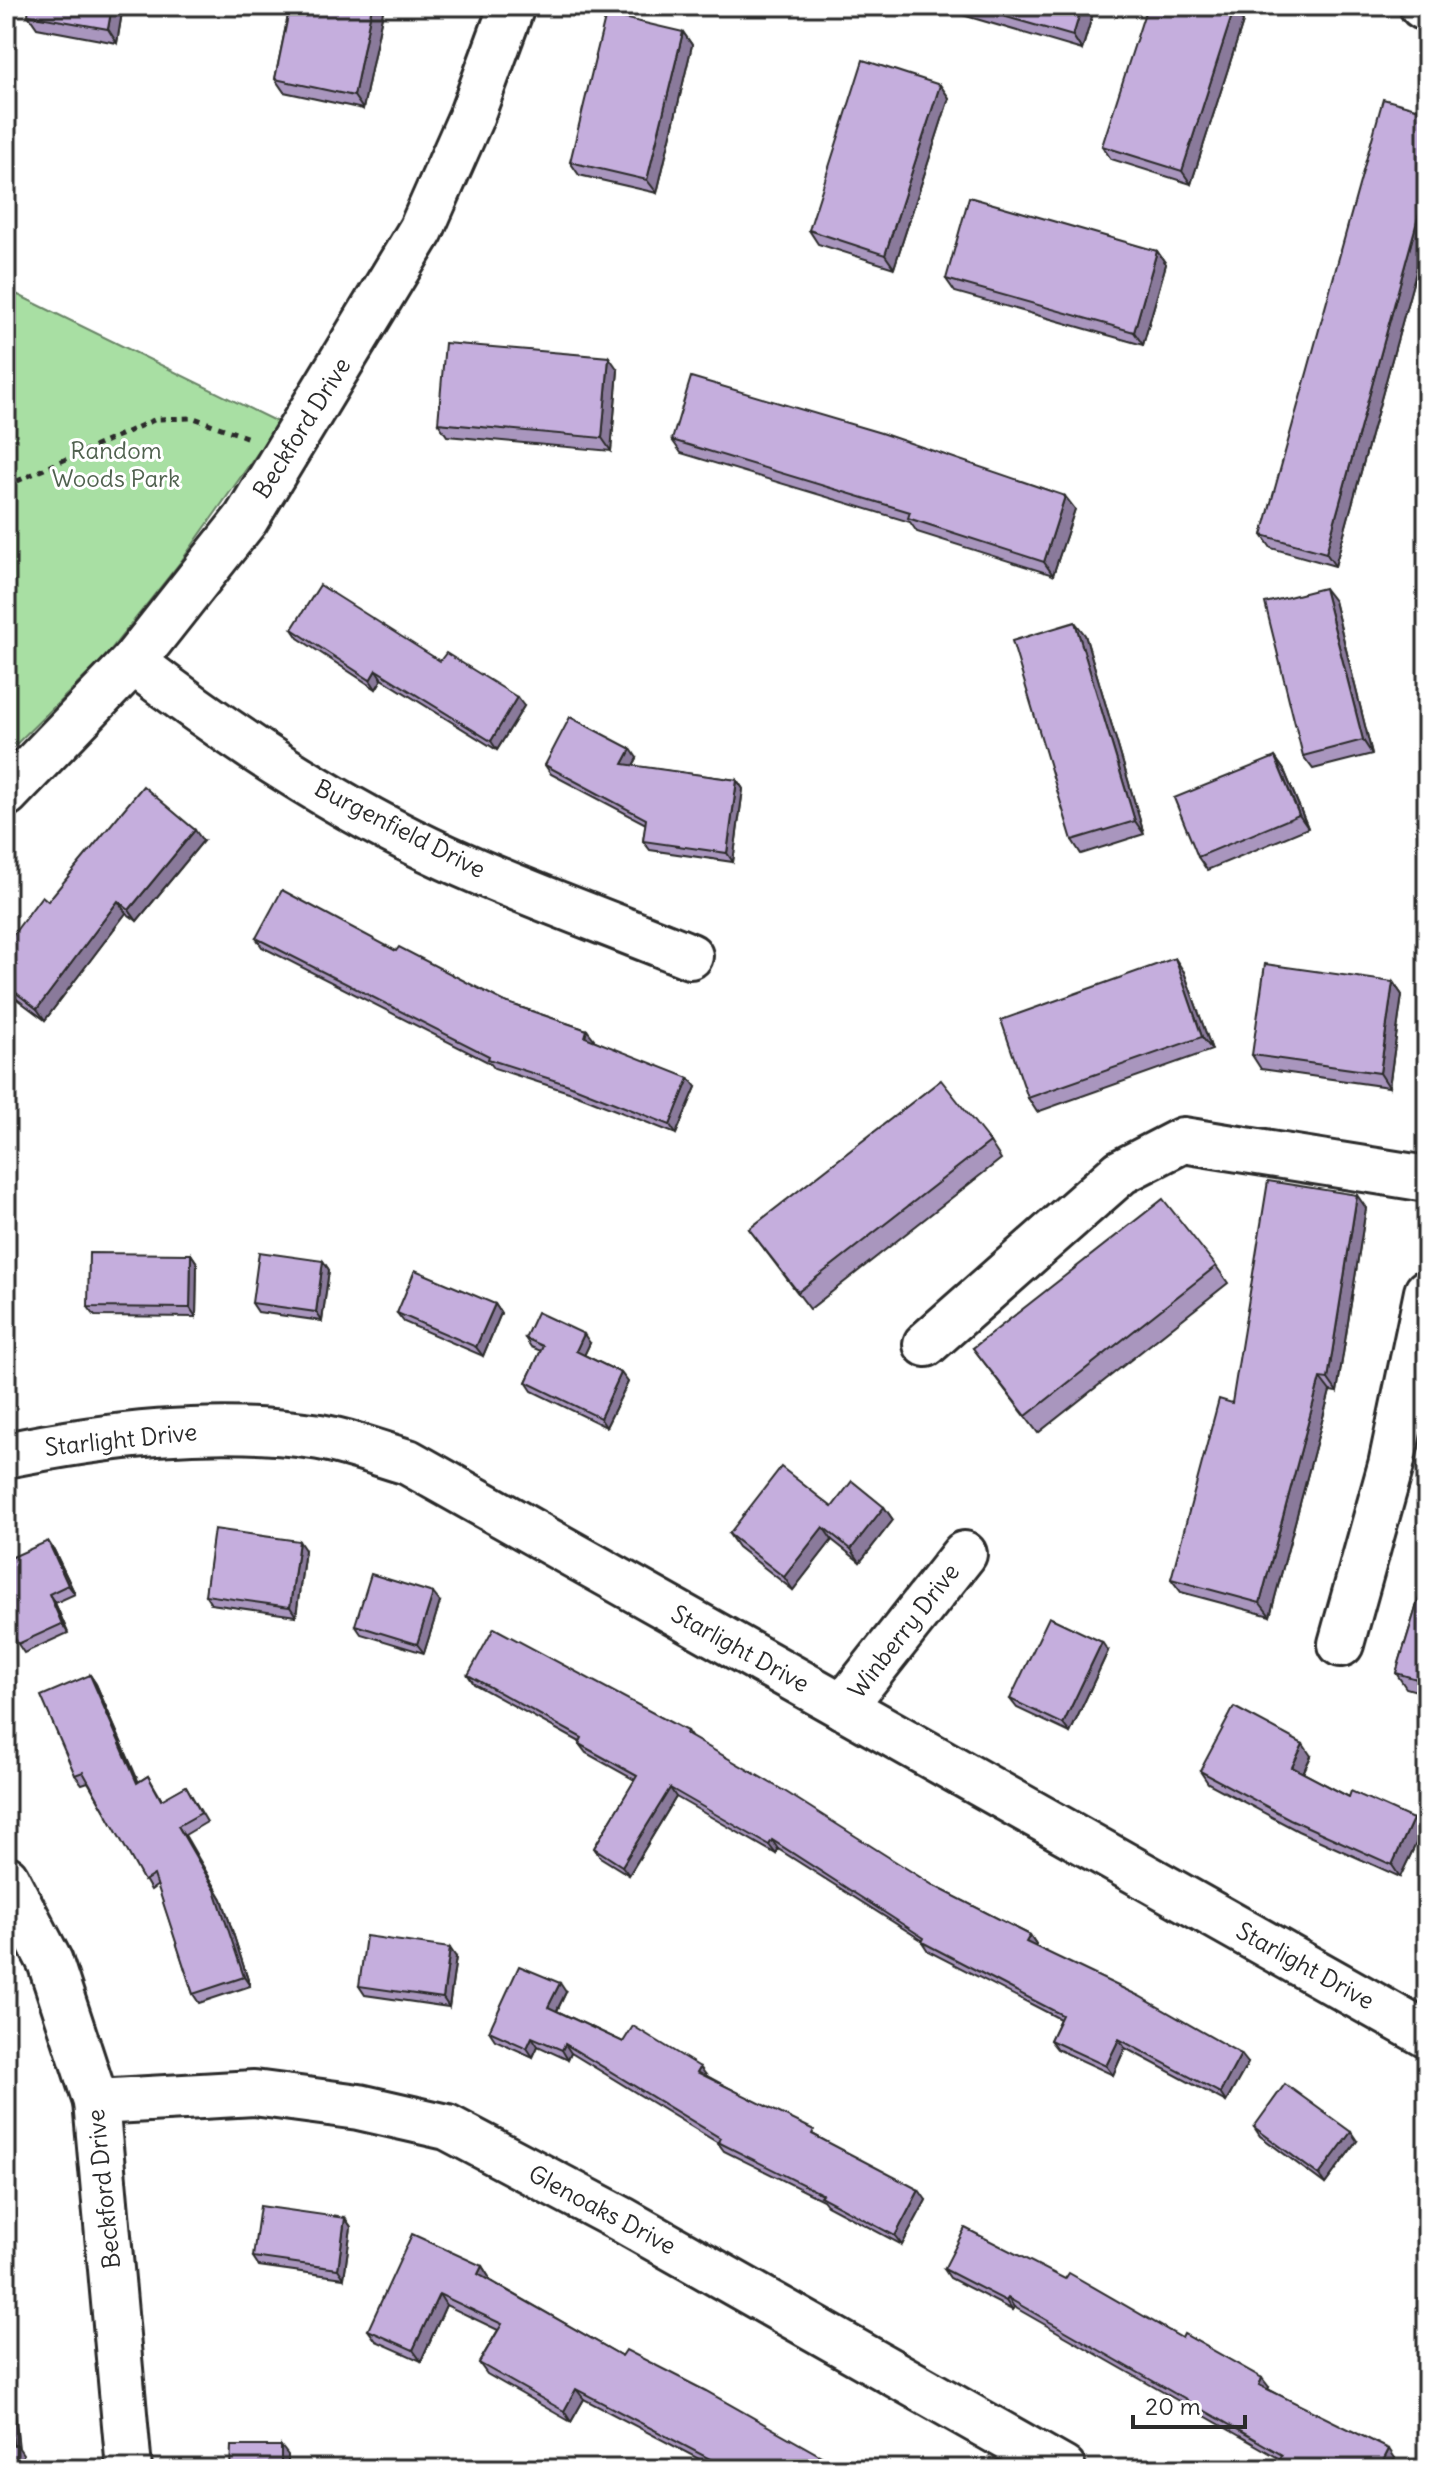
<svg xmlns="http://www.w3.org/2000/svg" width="1433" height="2475" viewBox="0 0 1433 2475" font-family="Delius,sans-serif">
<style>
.green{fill:#a8dfa3;stroke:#6a8567;stroke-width:2}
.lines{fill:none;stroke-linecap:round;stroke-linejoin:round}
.minor-casing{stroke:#2b2b2b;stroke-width:50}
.path{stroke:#2b2b2b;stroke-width:5;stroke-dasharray:6 6;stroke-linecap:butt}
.minor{stroke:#fff;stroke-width:44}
.wall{fill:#a996be;stroke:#2b2b2b;stroke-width:2}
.shaded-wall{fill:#8a7a9b;stroke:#2b2b2b;stroke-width:2}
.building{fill:#c5aedd;stroke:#2b2b2b;stroke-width:2}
.labels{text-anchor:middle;stroke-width:6;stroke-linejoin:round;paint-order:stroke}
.street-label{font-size:24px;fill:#2b2b2b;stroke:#fff}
.park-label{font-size:24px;fill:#50614f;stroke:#fff}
</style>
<rect width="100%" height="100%" fill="#fff"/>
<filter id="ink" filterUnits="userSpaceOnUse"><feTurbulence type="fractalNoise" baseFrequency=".0125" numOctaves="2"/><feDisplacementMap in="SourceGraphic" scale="16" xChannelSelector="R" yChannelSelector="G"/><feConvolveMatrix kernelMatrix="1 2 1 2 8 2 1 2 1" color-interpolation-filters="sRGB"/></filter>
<g filter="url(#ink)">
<!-- green -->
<path class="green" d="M6 289 279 423 182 560 104 658 6 754Z"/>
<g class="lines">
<!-- minor casing -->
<g class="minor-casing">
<g id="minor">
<path d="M1422 6 1427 9"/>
<path d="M133 662C231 737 335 807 447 858 526 894 609 923 690 956"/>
<path d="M6 794 133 662 246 519 421 230 471 117 512 6"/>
<path d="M926 1344 1121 1172 1183 1140 1427 1179"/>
<path d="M6 1455C105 1435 212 1422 313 1436 344 1440 377 1453 408 1462L1427 2035"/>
<path d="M1341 1644 1391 1465 1427 1292"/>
<path d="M843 1707 964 1554"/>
<path d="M6 1878 50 1962 96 2102 129 2469"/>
<path d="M96 2102 254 2093 359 2107 447 2127 621 2219 1063 2469"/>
</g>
</g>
<!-- path -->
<path class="path" d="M6 486 156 419 194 418 249 438"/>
<!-- minor -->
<use href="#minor" class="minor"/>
</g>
<!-- wall -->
<g class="wall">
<path d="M123 6 117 43 37 28 28 15Z"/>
<path d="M290 6H384L363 109 284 92 275 79Z"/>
<path d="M932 6H1095L1082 50Z"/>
<path d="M1234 9 1243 22 1191 184 1111 159 1102 146Z"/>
<path d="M683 32 692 45 657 193 579 175 570 162Z"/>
<path d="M940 85 949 98 894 268 818 244 809 230Z"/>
<path d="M1427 111V232L1335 566 1271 548 1262 535Z"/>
<path d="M1157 251 1166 264 1143 345 955 292 946 279Z"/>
<path d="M618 370 611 451 447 436 438 423Z"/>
<path d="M672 440 1075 509 1053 575 917 532 910 522 681 453Z"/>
<path d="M1334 601 1372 754 1313 769 1303 756Z"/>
<path d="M292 629 524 706 497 750 382 679 376 689 298 638Z"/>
<path d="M1085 635 1144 834 1081 854 1072 840Z"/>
<path d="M1275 757 1284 770 1308 828 1207 870 1198 857Z"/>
<path d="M637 758 633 766 737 780 743 789 733 862 650 850 643 841 646 824 551 774 545 765Z"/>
<path d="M203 841 137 921 126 913 45 1020 6 991V944L48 901Z"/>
<path d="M256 938 396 951 505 1002 587 1030 593 1040 696 1087 676 1134 575 1094 494 1068 490 1063 262 947Z"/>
<path d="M1184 972 1212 1050 1037 1112 1028 1098Z"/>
<path d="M1393 982 1402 995 1389 1087 1261 1069 1252 1055Z"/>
<path d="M990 1142 1001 1159 810 1309 749 1229Z"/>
<path d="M1366 1208 1337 1392 1330 1391 1270 1616 1181 1592 1171 1579 1232 1403Z"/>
<path d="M191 1254 197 1263 196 1317 95 1316 88 1307Z"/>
<path d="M323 1261 329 1270 322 1321 258 1312 252 1303Z"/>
<path d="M1216 1266 1228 1283 1038 1433 973 1348Z"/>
<path d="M495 1304 501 1313 483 1356 404 1322 397 1313Z"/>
<path d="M525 1338 590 1343 584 1355 621 1373 628 1382 606 1427 532 1391 526 1382 541 1351 531 1347Z"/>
<path d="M832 1507H884L893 1520 860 1562 832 1540 793 1590 738 1547 729 1534Z"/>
<path d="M54 1550 75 1594 55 1603 68 1633 24 1653 18 1644Z"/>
<path d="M305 1550 296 1616 211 1604 205 1595Z"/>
<path d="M1427 1572V1694L1406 1688 1396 1673Z"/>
<path d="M440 1602 424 1653 361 1634 355 1625Z"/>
<path d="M1108 1651 1070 1733 1017 1708 1010 1699Z"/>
<path d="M90 1675 96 1684 138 1782 148 1776 162 1800 186 1786 207 1822 185 1835 222 1899 250 1986 199 2003 193 1994 158 1885 151 1890 88 1782 82 1784 75 1775Z"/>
<path d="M468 1675 687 1731 692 1738 934 1886 1030 1935 1036 1944 1035 1947 1248 2063 1226 2102 1125 2048 1113 2075 1057 2049 1050 2040 1060 2019 928 1951 922 1942 923 1941 778 1849 776 1854 676 1797 629 1875 600 1857 594 1848 635 1780 586 1753 579 1744 580 1742 474 1684Z"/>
<path d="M1311 1756 1303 1773 1349 1797 1413 1819 1422 1831 1400 1877 1298 1831 1208 1783 1200 1771Z"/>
<path d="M456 1957 449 2007 365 1995 359 1986Z"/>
<path d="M566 1992 557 2011 623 2042 707 2076 820 2138 926 2200 902 2245 827 2205 823 2200 724 2151 718 2143 571 2053 568 2060 538 2046 533 2057 495 2040 489 2031Z"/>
<path d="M1254 2127 1357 2141 1325 2184 1260 2136Z"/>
<path d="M345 2218 351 2227 344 2278 259 2266 253 2257Z"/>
<path d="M482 2266 489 2277 488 2279 622 2356 844 2469H718L584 2399 571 2422 487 2374 479 2363 498 2330 446 2305 421 2361 376 2341 368 2330Z"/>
<path d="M944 2269 1269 2387 1268 2389 1395 2458 1390 2469H1289L1286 2468 1280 2459 1014 2307 1012 2310 950 2278Z"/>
</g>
<!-- shaded-wall -->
<g class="shaded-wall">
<path d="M112 6H123L117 43 108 29Z"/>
<path d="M372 6H384L363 109 354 96Z"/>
<path d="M1082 6H1095L1082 50 1073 36Z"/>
<path d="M1234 9 1243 22 1191 184 1182 171Z"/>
<path d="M683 32 692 45 657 193 647 180Z"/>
<path d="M940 85 949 98 894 268 885 255Z"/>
<path d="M1427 185V232L1335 566 1326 553Z"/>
<path d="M1157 251 1166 264 1143 345 1134 332Z"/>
<path d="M609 357 618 370 611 451 602 438Z"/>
<path d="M1065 496 1075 509 1053 575 1044 562Z"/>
<path d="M1324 588 1334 601 1372 754 1363 740Z"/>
<path d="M1075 622 1085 635 1144 834 1135 821Z"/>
<path d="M376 670 382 679 376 689 370 680Z"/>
<path d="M517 697 524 706 497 750 491 741Z"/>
<path d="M631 749 637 758 629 773 623 764Z"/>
<path d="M1275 757 1284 770 1308 828 1299 815Z"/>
<path d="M737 780 743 789 733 862 727 853Z"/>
<path d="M195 830 203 841 137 921 129 910Z"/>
<path d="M118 901 126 913 45 1020 37 1009Z"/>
<path d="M1175 958 1184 972 1212 1050 1202 1037Z"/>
<path d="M1393 982 1402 995 1389 1087 1380 1073Z"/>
<path d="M587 1030 594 1039 591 1046 585 1037Z"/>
<path d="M689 1078 696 1087 676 1134 670 1125Z"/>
<path d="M1357 1195 1366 1208 1337 1392 1328 1379Z"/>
<path d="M191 1254 197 1263 196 1317 190 1308Z"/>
<path d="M323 1261 329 1270 322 1321 316 1312Z"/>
<path d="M495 1304 501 1313 483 1356 476 1347Z"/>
<path d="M584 1334 590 1343 582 1360 576 1351Z"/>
<path d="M621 1373 628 1382 606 1427 600 1418Z"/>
<path d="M1320 1378 1330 1391 1270 1616 1260 1603Z"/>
<path d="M884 1507 893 1520 860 1562 851 1549Z"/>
<path d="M823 1527 832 1540 793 1590 784 1577Z"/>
<path d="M48 1541 54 1550 75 1594 68 1585Z"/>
<path d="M299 1541 305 1550 296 1616 290 1607Z"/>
<path d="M433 1593 440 1602 424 1653 417 1644Z"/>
<path d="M49 1594 55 1603 68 1633 62 1624Z"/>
<path d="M1102 1642 1108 1651 1070 1733 1063 1724Z"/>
<path d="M90 1675 96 1684 143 1792 137 1783Z"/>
<path d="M1303 1744 1311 1756 1300 1779 1292 1767Z"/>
<path d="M670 1788 676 1797 629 1875 622 1866Z"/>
<path d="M1413 1819 1422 1831 1400 1877 1392 1865Z"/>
<path d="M178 1826 222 1899 250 1986 244 1977Z"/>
<path d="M772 1840 778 1849 776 1854 769 1845Z"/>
<path d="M1030 1935 1036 1944 1032 1951 1026 1942Z"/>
<path d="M450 1948 456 1957 449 2007 443 1998Z"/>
<path d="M560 1983 566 1992 554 2016 548 2007Z"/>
<path d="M532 2037 538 2046 533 2057 527 2048Z"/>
<path d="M1119 2039 1125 2048 1113 2075 1106 2066Z"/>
<path d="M565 2044 571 2053 568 2060 562 2050Z"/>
<path d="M1241 2054 1248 2063 1226 2102 1220 2093Z"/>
<path d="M700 2067 707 2076 704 2081 697 2072Z"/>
<path d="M1351 2132 1357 2141 1325 2184 1319 2175Z"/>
<path d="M919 2190 926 2200 902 2245 895 2236Z"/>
<path d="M345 2218 351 2227 344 2278 338 2269Z"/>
<path d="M482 2266 489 2277 486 2284 478 2274Z"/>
<path d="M439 2294 446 2305 421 2361 413 2350Z"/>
<path d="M1008 2298 1014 2307 1012 2310 1006 2301Z"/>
<path d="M6 2333 19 2448 23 2454 24 2469H18L13 2445 6 2381Z"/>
<path d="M1262 2378 1269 2387 1265 2394 1259 2385Z"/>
<path d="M576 2389 584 2399 571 2422 564 2411Z"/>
<path d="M281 2446 288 2455V2469H281Z"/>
<path d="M1389 2449 1395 2458 1390 2469H1379Z"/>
</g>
<!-- building -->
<g class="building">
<path d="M29 6H112L108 29 28 15Z"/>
<path d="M290 6H372L354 96 275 79Z"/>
<path d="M968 6H1082L1073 36Z"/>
<path d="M1147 6H1224L1234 9 1182 171 1102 146Z"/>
<path d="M606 14 683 32 647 180 570 162Z"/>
<path d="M863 60 940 85 885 255 809 230Z"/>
<path d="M1383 99 1427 111V185L1326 553 1262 535Z"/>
<path d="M969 197 1157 251 1134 332 946 279Z"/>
<path d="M445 343 609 357 602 438 438 423Z"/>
<path d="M691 377 881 433 1065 496 1044 562 908 518 910 512 672 440Z"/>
<path d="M320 585 440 661 446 653 517 697 491 741 376 670 370 680 292 629Z"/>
<path d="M1324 588 1363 740 1303 756 1265 603Z"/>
<path d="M1075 622 1135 821 1072 840 1012 641Z"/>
<path d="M570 717 631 749 623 764 737 780 727 853 643 841 646 819 545 765Z"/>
<path d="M1275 757 1299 815 1198 857 1174 798Z"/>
<path d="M143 786 195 830 129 910 118 901 37 1009 6 985V944L42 896 48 901Z"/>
<path d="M282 890 396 951 399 947 505 1002 587 1030 585 1037 689 1078 670 1125 569 1085 488 1059 489 1056 256 938Z"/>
<path d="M1175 958 1202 1037 1028 1098 1001 1020Z"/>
<path d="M1265 964 1393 982 1380 1073 1252 1055Z"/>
<path d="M1427 1058V1074L1422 1072Z"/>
<path d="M941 1080 990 1142 798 1292 749 1229Z"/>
<path d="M1268 1181 1357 1195 1328 1379 1320 1378 1260 1603 1171 1579 1219 1399 1232 1403Z"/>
<path d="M1163 1199 1216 1266 1026 1416 973 1348Z"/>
<path d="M259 1252 323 1261 316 1312 252 1303Z"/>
<path d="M89 1253 191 1254 190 1308 88 1307Z"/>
<path d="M415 1270 495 1304 476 1347 397 1313Z"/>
<path d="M537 1312 584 1334 576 1351 621 1373 600 1418 526 1382 543 1346 525 1338Z"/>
<path d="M781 1467 832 1507 852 1481 884 1507 851 1549 823 1527 784 1577 729 1534Z"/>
<path d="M214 1529 299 1541 290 1607 205 1595Z"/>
<path d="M48 1541 68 1585 49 1594 62 1624 18 1644 6 1619V1560Z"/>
<path d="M1427 1572V1682L1396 1673Z"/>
<path d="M371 1574 433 1593 417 1644 355 1625Z"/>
<path d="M1049 1617 1102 1642 1063 1724 1010 1699Z"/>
<path d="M494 1628 687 1731 686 1734 786 1792 934 1886 1030 1935 1026 1942 1139 1996 1241 2054 1220 2093 1119 2039 1106 2066 1050 2040 1062 2015 922 1942 924 1938 772 1840 769 1845 670 1788 622 1866 594 1848 637 1776 579 1744 582 1738 468 1675Z"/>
<path d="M90 1675 137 1783 148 1776 161 1800 186 1786 201 1813 178 1826 215 1890 244 1977 193 1994 154 1875 144 1881 83 1772 75 1775 41 1696Z"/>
<path d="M1234 1707 1303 1744 1292 1767 1349 1797 1351 1791 1413 1819 1392 1865 1290 1819 1200 1771Z"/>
<path d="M366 1936 450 1948 443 1998 359 1986Z"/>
<path d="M519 1966 560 1983 548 2007 623 2042 633 2026 700 2067 697 2072 814 2130 812 2134 919 2190 895 2236 820 2196 822 2194 718 2142 720 2138 565 2044 562 2050 532 2037 527 2048 489 2031Z"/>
<path d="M1285 2084 1351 2132 1319 2175 1254 2127Z"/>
<path d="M260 2206 345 2218 338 2269 253 2257Z"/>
<path d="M965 2228 1065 2279 1069 2273 1182 2338 1184 2334 1262 2378 1259 2385 1389 2449 1379 2469H1301L1280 2459 1282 2455 1008 2298 1006 2301 944 2269Z"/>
<path d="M412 2234 482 2266 478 2274 622 2356 626 2350 706 2391 844 2469H729L576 2389 564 2411 479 2363 502 2324 439 2294 413 2350 368 2330Z"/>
<path d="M6 2381 13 2445H17L18 2469H6Z"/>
<path d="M231 2446H281V2469H230Z"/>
</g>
</g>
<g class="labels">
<!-- street labels -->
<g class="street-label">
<text transform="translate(302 428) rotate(-58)" y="8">Beckford Drive</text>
<text transform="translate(400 829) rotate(27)" y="8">Burgenfield Drive</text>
<text transform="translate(121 1440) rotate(-6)" y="8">Starlight Drive</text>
<text transform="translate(904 1631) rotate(-52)" y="8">Winberry Drive</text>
<text transform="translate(740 1649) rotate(29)" y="8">Starlight Drive</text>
<text transform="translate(1305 1966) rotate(29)" y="8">Starlight Drive</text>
<text transform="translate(104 2189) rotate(-96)" y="8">Beckford Drive</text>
<text transform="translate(602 2210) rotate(28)" y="8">Glenoaks Drive</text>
</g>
<!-- park labels -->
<g class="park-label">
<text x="116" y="459">Random<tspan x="116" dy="28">Woods Park</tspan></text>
</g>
</g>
<!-- margin -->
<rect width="1433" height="2475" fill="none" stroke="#fff" stroke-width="32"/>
<rect x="16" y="16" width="1401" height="2443" fill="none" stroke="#2b2b2b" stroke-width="3" filter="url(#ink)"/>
<!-- scale -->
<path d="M1133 2415v12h112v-12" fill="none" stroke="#2b2b2b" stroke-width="4"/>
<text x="1145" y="2415" font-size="24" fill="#2b2b2b" stroke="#ffffff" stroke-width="6" paint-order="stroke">20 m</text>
</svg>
